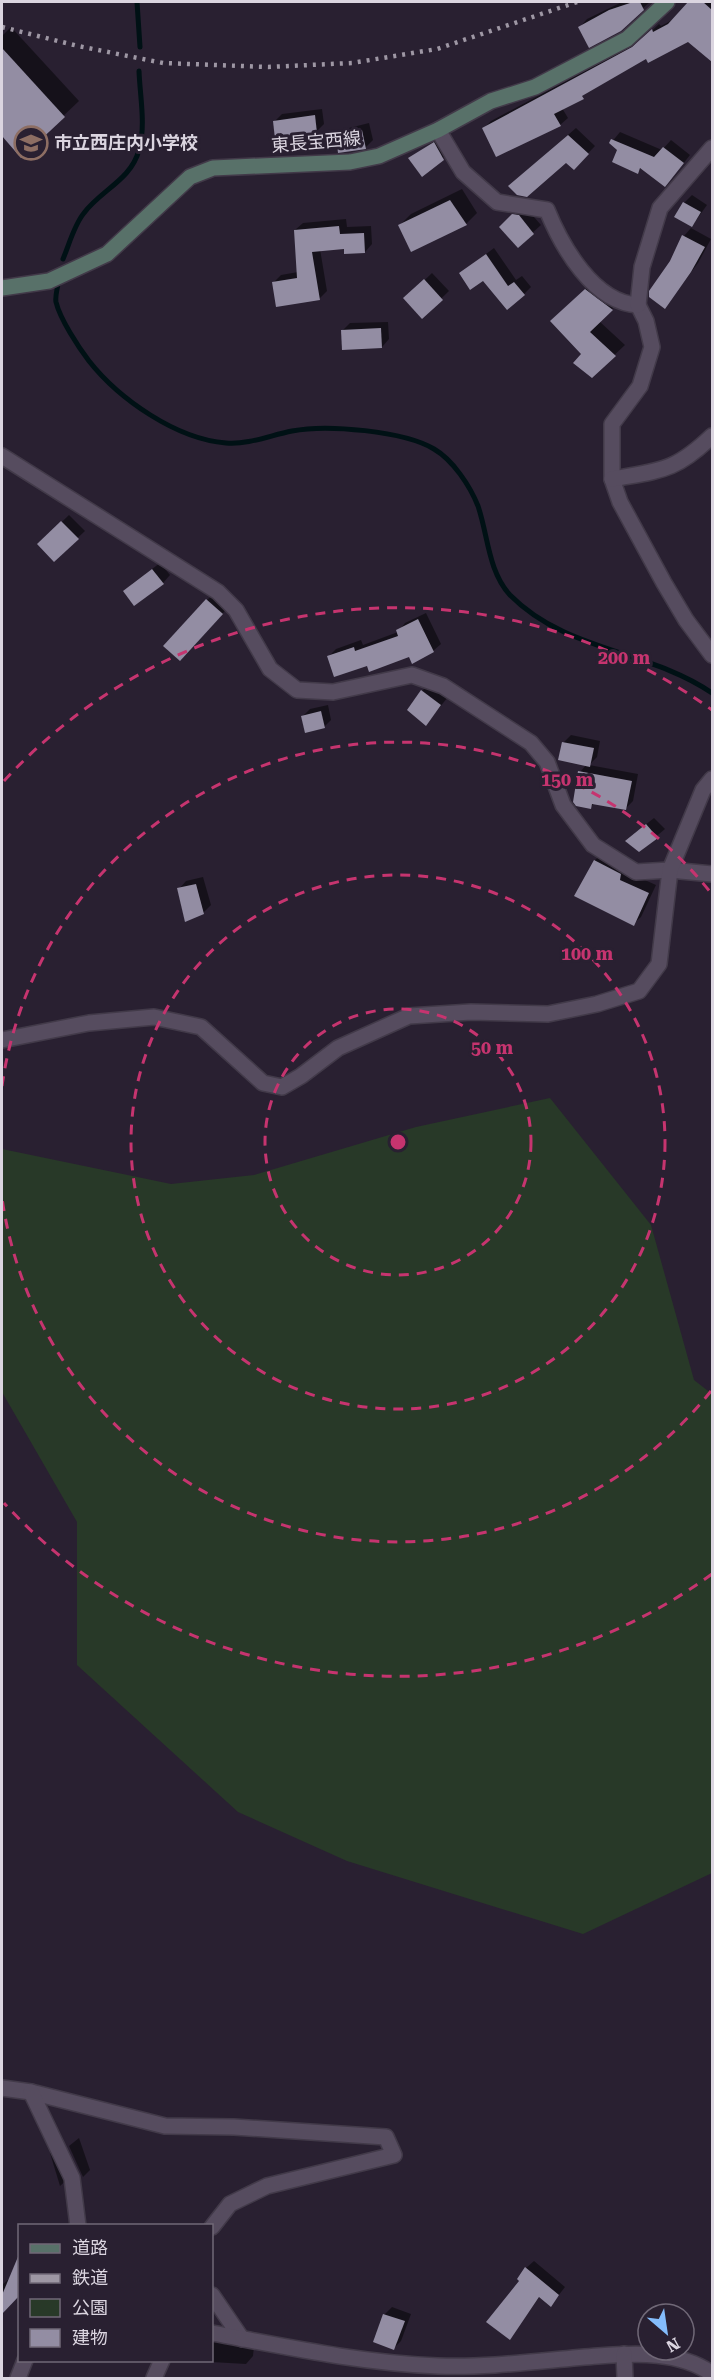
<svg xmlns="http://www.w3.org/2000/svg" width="714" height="2380" viewBox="0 0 714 2380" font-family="'Roboto Serif','Noto Sans JP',serif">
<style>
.green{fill:#283928}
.shadow{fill:#0007}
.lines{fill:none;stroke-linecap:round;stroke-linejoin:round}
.stream{stroke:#001115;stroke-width:5}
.building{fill:#938da3}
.street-casing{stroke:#423a49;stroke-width:18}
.secondary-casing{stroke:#423a49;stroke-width:18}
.street{stroke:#564c5f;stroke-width:15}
.secondary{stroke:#587169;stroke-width:15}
.rail{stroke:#9e97a4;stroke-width:4.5;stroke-dasharray:3 6;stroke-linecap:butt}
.ring{fill:none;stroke:#c6346f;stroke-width:3;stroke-dasharray:10 8}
.labels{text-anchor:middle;stroke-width:6;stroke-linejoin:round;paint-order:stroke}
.street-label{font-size:18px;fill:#dbd5e0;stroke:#292031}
.poi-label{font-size:18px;font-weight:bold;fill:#dbd5e0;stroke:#292031;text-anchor:start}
.centre{fill:#c6346f;stroke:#292031;stroke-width:3}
.ring-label{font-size:18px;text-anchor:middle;font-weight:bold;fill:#c6346f;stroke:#292031;stroke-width:6;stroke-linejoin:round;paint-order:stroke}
</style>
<rect width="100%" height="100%" fill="#292031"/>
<!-- green -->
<path class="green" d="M550 1098 651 1225 694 1380 712 1394V1873L583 1934 347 1861 238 1812 77 1665V1522L2 1392V1149L171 1184 254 1175 416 1127Z"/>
<!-- shadow -->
<g class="shadow">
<path d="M622 2H650L642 9 580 27 587 19Z"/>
<path d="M690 2H712V60L689 40 647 57 562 108 568 118 560 125 484 128 491 121 641 41 659 24 661 26 676 18Z"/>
<path d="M11 27 79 101 21 156 2 134V36Z"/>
<path d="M322 109 324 124 316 132 274 122 282 114Z"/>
<path d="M369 123 373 140 366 147 338 137 345 129Z"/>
<path d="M576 128 595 146 574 168 567 161 518 178Z"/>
<path d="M620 132 662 150 671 140 690 155 672 178 642 167 637 172 611 143Z"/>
<path d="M442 136 451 151 422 175 410 158Z"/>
<path d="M462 189 477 213 466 224 400 225 411 214Z"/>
<path d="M692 195 707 205 692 226 684 203Z"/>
<path d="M521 208 527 209 541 225 518 246 501 227Z"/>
<path d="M346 219 347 227 371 226 372 244 365 252 345 247 320 249 327 291 319 299 274 282 281 275 298 272 295 230 303 223Z"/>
<path d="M691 228 711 239 698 263 665 307 672 261 684 236Z"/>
<path d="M494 248 516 280 522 276 531 287 524 294 461 273Z"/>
<path d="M432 273 449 291 422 317 405 299Z"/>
<path d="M596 280 622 300 599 321 625 345 592 376 562 311Z"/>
<path d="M388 322 389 339 382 347 342 331 350 323Z"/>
<path d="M69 515 85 531 54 560 39 544Z"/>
<path d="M160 563 170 575 163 583 132 584Z"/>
<path d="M219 589 233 602 191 648 207 600Z"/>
<path d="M426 613 441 644 433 651 368 664 329 656 336 649 361 640 363 645 398 632 405 623Z"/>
<path d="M429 684 448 697 426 724 422 691Z"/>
<path d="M328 705 331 720 324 727 302 717 310 709Z"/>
<path d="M571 735 600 741 597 757 589 765 638 774 633 801 626 808 595 803 590 807 580 772 587 764 560 758 564 742Z"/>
<path d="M654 818 665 829 640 850 635 833Z"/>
<path d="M603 853 627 872 656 885 641 917 633 924 576 895 595 860Z"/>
<path d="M203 877 211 905 203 913 179 889 186 881Z"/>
<path d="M79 2138 90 2170 83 2177 69 2146Z"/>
<path d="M57 2147 70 2177 60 2186 50 2153Z"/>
<path d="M534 2261 565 2287 551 2305 540 2296 510 2338 521 2281 526 2268Z"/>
<path d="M10 2278 20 2293 2 2312V2285Z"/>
<path d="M392 2307 411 2314 401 2341 394 2348 384 2315Z"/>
<path d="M212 2342 254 2346 253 2356 246 2364 194 2361 212 2360Z"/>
</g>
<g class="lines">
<!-- stream -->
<g class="stream">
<path d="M137 2 140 47"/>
<path d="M63 259C69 245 74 225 84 213 101 190 131 180 139 150 146 125 140 97 139 71"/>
<path d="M58 284C57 290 55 297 56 302 60 319 79 348 89 361 119 399 176 439 226 443 248 445 271 435 292 431 327 424 404 431 434 449 453 460 470 486 478 506 488 535 488 571 510 595 566 652 650 650 712 693"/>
</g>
</g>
<!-- building -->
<g class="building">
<path d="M633 2H640L644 10 621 31 589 48 578 27 609 10Z"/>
<path d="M688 2H703L712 10V62L688 42 648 63 646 59 582 96 584 99 554 114 561 126 496 157 482 128 632 47 652 29 653 32 668 24Z"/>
<path d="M2 48 65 117 21 158 2 136Z"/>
<path d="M315 115 317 133 275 139 273 121Z"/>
<path d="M362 130 366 149 338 153 336 136Z"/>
<path d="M568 135 589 154 574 170 566 163 527 197 517 195 508 186Z"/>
<path d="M611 139 654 157 663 147 684 163 665 187 640 168 638 174 612 162 617 150 609 143Z"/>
<path d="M434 142 444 160 422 177 408 158Z"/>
<path d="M450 200 467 225 411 252 398 225Z"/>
<path d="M683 202 701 212 692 227 674 217Z"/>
<path d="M512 214 519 215 534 234 518 248 499 227Z"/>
<path d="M339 226 340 234 364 233 365 253 344 254V249L312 252 320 300 276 307 272 282 297 278 294 230Z"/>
<path d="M682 235 705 247 691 272 665 309 649 297V291L670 261Z"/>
<path d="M486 254 508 286 514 282 525 295 507 310 483 281 470 290 459 273Z"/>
<path d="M424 279 443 300 422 319 403 298Z"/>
<path d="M585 289 613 310 590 332 616 356 592 378 573 363 581 354 550 321Z"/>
<path d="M381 328 382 348 342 350 341 330Z"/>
<path d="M61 521 79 539 54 562 37 544Z"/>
<path d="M152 569 164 584 134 606 123 591Z"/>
<path d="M206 599 223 614 180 661 163 646Z"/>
<path d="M418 619 434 652 412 664 409 657 369 672 367 666 334 677 327 656 354 647 355 651 398 636 396 630Z"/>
<path d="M421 690 441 705 426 726 407 710Z"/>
<path d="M321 711 325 728 305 733 301 716Z"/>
<path d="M562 742 594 748 590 767 558 760Z"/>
<path d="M578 771 632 781 626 810 592 804 591 809 576 806 573 802Z"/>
<path d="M646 824 658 838 639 852 625 841Z"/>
<path d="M594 860 621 874 620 880 649 893 634 926 574 896Z"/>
<path d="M196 884 204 914 185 922 177 888Z"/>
<path d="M20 2252V2295L2 2314V2295Z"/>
<path d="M525 2267 559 2295 551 2307 539 2297 510 2340 486 2322 519 2281 517 2279Z"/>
<path d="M383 2314 405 2321 394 2350 373 2342Z"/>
</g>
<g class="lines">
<!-- street casing -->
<g class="street-casing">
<g id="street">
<path d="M438 130 463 172 497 202 547 210C562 247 594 303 638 305L646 321 652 347 640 386 612 424V479L620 502 664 583 686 620 712 655"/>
<path d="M638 305 642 267 660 208 712 148"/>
<path d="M2 456 218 592 236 610 270 669 297 690 333 692 412 675 443 686 531 743 547 762 563 805 593 845 636 872 670 870 712 874"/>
<path d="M612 479C661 470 674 472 712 436"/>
<path d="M2 1040 89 1023 154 1017 201 1027 263 1083 282 1087 301 1076 338 1048 409 1016 471 1012 548 1014 597 1004 639 991 659 964 670 870 703 790 712 779"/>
<path d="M2 2088 31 2092 165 2126 234 2127 386 2137 394 2155 267 2186 230 2204 212 2227"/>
<path d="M31 2092 72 2178 78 2226"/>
<path d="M212 2295 242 2339"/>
<path d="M212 2333C287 2347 361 2363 438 2366 490 2368 545 2360 598 2356 635 2353 681 2351 712 2374"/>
<path d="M624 2354 625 2378"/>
<path d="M18 2378 25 2360"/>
<path d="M154 2378 162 2360"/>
</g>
</g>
<!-- secondary casing -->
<g class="secondary-casing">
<path id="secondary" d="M2 288 49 281 107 254 190 177 213 168 350 162 379 156 438 130 491 101 535 87 627 39 667 2"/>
</g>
<!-- street -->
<use href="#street" class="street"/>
<!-- secondary -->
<use href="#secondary" class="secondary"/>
<!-- rail -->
<path class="rail" d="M2 27 78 46 163 63 268 67 352 63 437 49 577 2"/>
</g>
<!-- distance rings -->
<g class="ring">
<circle cx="398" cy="1142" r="133"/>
<circle cx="398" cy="1142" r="267"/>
<path d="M711 1391A400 400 0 0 1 2 1198M2 1086A400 400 0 0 1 711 893"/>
<path d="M712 1574A534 534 0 0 1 4 1503M4 781A534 534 0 0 1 712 710"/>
</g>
<!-- icons -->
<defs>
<g id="school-ring" transform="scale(1.725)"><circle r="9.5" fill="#292031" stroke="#8d6e63" stroke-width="1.5"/><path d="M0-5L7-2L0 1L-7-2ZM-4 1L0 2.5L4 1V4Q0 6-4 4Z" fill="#8d6e63"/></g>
</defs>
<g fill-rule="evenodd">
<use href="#school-ring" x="31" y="143"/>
</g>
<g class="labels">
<!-- street labels -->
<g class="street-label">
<text transform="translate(316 142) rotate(-5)" y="6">東長宝西線</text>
</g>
<!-- poi labels -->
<g class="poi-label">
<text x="54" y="149">市立西庄内小学校</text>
</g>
</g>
<circle cx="398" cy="1142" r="9" class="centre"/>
<g class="ring-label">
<text x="624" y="664">200 m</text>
<text x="567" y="786">150 m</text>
<text x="587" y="960">100 m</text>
<text x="492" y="1054">50 m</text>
</g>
<!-- border -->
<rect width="714" height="2380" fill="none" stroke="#dbd5e0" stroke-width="6"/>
<!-- legend -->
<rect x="18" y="2224" width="195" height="138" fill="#292031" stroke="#706877" stroke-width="1.5"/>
<rect x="30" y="2244" width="30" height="9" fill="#587169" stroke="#706877" stroke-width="1.5"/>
<text x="72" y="2254" font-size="18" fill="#dbd5e0">道路</text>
<rect x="30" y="2274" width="30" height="9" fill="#9e97a4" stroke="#706877" stroke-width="1.5"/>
<text x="72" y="2284" font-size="18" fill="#dbd5e0">鉄道</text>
<rect x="30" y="2299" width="30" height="18" fill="#283928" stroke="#706877" stroke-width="1.5"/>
<text x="72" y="2314" font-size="18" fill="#dbd5e0">公園</text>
<rect x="30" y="2329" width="30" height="18" fill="#938da3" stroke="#706877" stroke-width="1.5"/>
<text x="72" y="2344" font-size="18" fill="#dbd5e0">建物</text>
<!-- north arrow -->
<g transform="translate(666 2332) rotate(151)"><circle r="28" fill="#292031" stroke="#706877" stroke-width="1.5"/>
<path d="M0-4.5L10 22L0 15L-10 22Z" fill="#84bcfb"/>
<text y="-9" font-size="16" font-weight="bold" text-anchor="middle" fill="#dbd5e0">N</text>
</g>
</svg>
